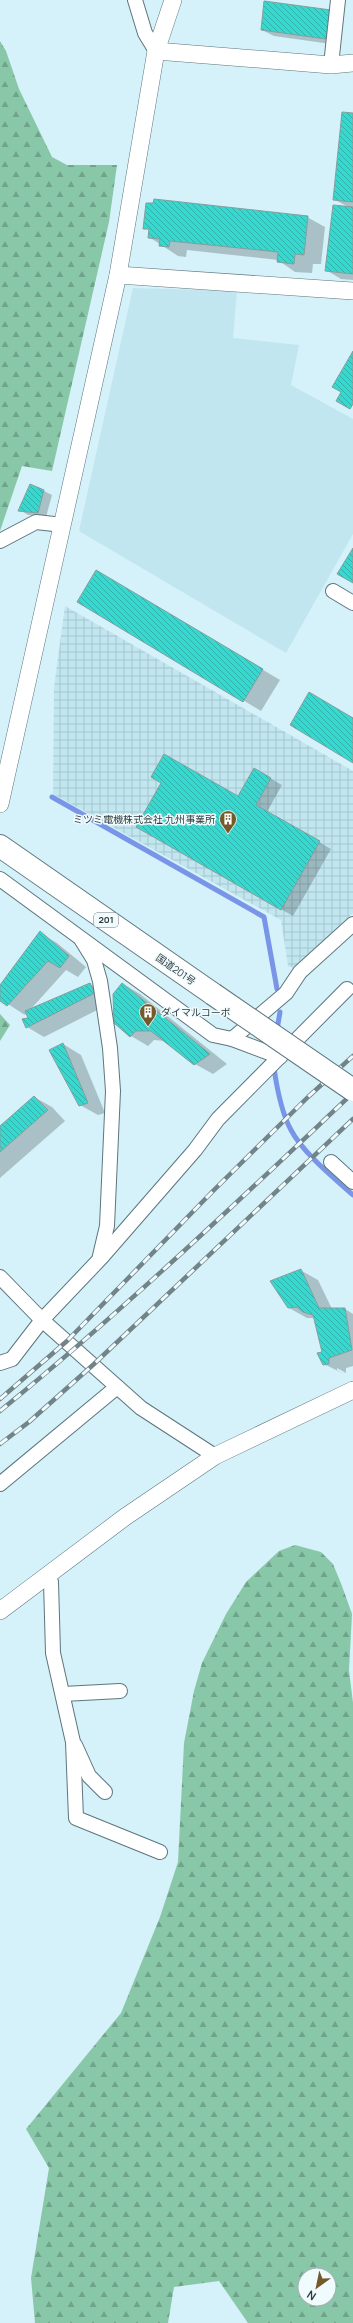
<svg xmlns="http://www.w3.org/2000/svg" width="353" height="2323" viewBox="0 0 353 2323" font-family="Manrope,'Noto Sans JP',sans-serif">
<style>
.built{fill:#c1e6ef}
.industrial{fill:url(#industrial-grid)}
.forest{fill:url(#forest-firs);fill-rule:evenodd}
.shadow{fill:#0003}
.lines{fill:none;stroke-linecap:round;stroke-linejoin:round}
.stream{stroke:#7895e8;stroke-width:5}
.building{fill:url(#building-back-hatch);stroke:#849f9c}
.minor-casing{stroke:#5d767d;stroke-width:16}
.tertiary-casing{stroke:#5d767d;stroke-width:18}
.trunk-casing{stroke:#5d767d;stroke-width:24}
.minor{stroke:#fff;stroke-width:14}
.tertiary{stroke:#fff;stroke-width:17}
.trunk{stroke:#fff;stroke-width:22}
.rail-casing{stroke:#728489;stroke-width:4.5}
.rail{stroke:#f0fbfe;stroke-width:3;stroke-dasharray:9;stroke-linecap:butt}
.trunk-bridge-casing{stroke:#5d767d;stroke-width:24;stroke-linecap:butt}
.trunk-bridge{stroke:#fff;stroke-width:22}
.labels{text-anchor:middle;stroke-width:3;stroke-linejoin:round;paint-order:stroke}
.shield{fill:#f0fbfe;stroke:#6a7578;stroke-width:1}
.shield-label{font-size:9px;font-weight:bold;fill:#313c3f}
.poi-label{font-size:10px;fill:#313c3f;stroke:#f0fbfe;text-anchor:end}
.street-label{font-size:10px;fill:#313c3f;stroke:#f0fbfe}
</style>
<defs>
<pattern id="industrial-grid" width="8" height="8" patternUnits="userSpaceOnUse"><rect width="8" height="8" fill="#c1e6ef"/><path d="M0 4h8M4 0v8" fill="none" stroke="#a6c6ce"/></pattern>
<pattern id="forest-firs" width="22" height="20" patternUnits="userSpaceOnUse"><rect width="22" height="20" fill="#88c8a8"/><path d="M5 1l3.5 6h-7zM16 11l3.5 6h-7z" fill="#70a48a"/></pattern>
<pattern id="building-back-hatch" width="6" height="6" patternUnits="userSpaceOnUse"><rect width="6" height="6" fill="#37d8cf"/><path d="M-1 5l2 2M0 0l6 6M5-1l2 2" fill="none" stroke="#2fb0a9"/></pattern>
</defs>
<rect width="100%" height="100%" fill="#d5f1f9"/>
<!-- built -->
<path class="built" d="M133 288 237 291 233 338 299 345 291 385 353 419V534L286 653 79 531Z"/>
<!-- industrial -->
<path class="industrial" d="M65 606 353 771V913L294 968 288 966 281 920 53 794 54 687Z"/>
<!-- forest -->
<g class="forest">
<path d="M0 41 6 51 19 89 52 157 67 165H117L109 222 52 471 22 466 0 531Z"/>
<path d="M0 1014 10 1025 0 1041Z"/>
<path d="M295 1545 321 1552 333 1564 342 1586 352 1614 349 1670 353 1703V2323H248L219 2281 174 2287 168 2323H35L31 2278 49 2168 26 2129 121 2013 160 1917 178 1862 184 1743 194 1691 202 1663 226 1614 246 1582 279 1551ZM305 2275H329V2299H305Z"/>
</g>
<!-- shadow -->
<g class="shadow">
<path d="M331 11 338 45 274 36 262 30Z"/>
<path d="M353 114V280L341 279 326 270 348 207 334 199Z"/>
<path d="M154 204 307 217 325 227 321 264H313L312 273 295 272 278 260 187 250 186 257 178 256 149 237 150 231 145 228Z"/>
<path d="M44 491 52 495 46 517 28 515 20 510Z"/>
<path d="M114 581 280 680 261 711 78 601Z"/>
<path d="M255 770 282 785 267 812 331 849 293 916 137 827 163 782 239 797Z"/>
<path d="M40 933 57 943 86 967 78 977 66 970 30 1010 90 984 107 994 111 1001 98 993 97 995 111 1003 44 1037 27 1027 29 1019 27 1013 25 1015 0 999V986Z"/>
<path d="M123 984 140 994 227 1064 213 1074 195 1064 165 1041 154 1040 148 1046 131 1036Z"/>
<path d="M63 1044 81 1055 105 1113 98 1115 80 1105Z"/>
<path d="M34 1097 52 1107 65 1121 0 1178V1127Z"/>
<path d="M300 1270 318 1280 332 1309H345L353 1314V1366L346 1368V1373L337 1368V1370L344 1374 324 1364V1353L315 1318H307L289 1308Z"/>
</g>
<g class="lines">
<!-- stream -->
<g class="stream">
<path d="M52 797 264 917 277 989"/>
<path d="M277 1030 280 1012"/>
<path d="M274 1068C277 1089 281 1112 291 1130 303 1153 334 1178 353 1195"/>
</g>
</g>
<!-- building -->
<g class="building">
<path d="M264 1 331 10 326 39 261 30Z"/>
<path d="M342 112 353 113V202L333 200Z"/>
<path d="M154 199 308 216 304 255 295 254 294 264 277 262 278 252 170 241 169 247 159 246 160 239 148 238 149 229H143L146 203H153Z"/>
<path d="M333 205 353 207V274L325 271Z"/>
<path d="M353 351V404L350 409 336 401 341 392 332 387Z"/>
<path d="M30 484 44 490 38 513 18 511Z"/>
<path d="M353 548V583L337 574Z"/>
<path d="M96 570 263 669 243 702 77 602Z"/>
<path d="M309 692 353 718V763L290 725Z"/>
<path d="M164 754 238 796 254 768 271 778 256 805 320 841 281 910 136 827 161 783 151 777Z"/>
<path d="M40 931 69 956 60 968 48 961 7 1006 0 1001V985Z"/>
<path d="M90 983 95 993 26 1028 22 1019 28 1018 25 1011Z"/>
<path d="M122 983 210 1054 194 1065 151 1031H136L130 1037 114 1023 113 994Z"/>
<path d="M63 1043 88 1103 79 1106 49 1050Z"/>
<path d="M34 1096 48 1110 0 1152V1126Z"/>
<path d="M301 1269 319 1308H345L352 1350 329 1358V1364L323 1365 317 1353 322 1352 313 1315 303 1312 297 1307 288 1308 270 1281Z"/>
</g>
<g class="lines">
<!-- minor casing -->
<g class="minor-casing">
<g id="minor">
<path d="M135 0 145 33 156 51"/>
<path d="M331 65 338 0"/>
<path d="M0 541 36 522 63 525"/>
<path d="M333 591 353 603"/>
<path d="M0 879 213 1035 232 1039 280 1057"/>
<path d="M232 1039 286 993 300 972 353 924"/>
<path d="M331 1162 353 1182"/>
<path d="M101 1258 195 1150 218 1119 347 989"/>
<path d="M0 1277 42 1320 141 1408 215 1456"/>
<path d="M0 1363 12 1359 42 1320 99 1260 107 1226 113 1091 110 1048 100 981 94 960 81 939"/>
<path d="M0 1484 117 1387"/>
<path d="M47 1575 51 1582 53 1653 73 1742 76 1818 160 1852"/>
<path d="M63 1694 120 1691"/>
<path d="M75 1745 89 1776 105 1792"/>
</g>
</g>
<!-- tertiary casing -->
<g class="tertiary-casing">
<g id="tertiary">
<path d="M156 51 331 65 353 63"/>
<path d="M118 275 353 291"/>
<path d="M0 804 118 275 156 51 173 0"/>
<path d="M0 1611 125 1517 215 1456 353 1390"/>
</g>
</g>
<!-- trunk casing -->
<g class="trunk-casing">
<path id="trunk" d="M0 846 213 994"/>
</g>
<!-- minor -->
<use href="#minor" class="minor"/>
<!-- tertiary -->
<use href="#tertiary" class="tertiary"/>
<!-- trunk -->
<use href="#trunk" class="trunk"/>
<!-- rail casing -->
<g class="rail-casing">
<g id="rail">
<path d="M0 1399 67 1341 213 1191 308 1097 353 1056"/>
<path d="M0 1411C123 1311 237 1202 353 1093"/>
<path d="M0 1444 29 1422 94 1364 353 1119"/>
</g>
</g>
<!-- rail -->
<use href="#rail" class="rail"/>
<!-- trunk-bridge casing -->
<g class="trunk-bridge-casing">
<path id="trunk-bridge" d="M213 994 353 1090"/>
</g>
<!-- trunk-bridge -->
<use href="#trunk-bridge" class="trunk-bridge"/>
</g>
<!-- icons -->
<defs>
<g id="building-pin" transform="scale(0.9)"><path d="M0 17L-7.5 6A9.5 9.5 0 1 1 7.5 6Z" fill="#735a2b" stroke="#f0fbfe"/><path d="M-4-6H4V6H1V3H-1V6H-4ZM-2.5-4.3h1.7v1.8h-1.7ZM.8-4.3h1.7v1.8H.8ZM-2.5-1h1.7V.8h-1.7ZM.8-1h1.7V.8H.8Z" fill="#fff"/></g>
</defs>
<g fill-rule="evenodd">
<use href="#building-pin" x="228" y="819"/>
<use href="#building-pin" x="148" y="1012"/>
</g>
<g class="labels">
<!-- shield labels -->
<rect class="shield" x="94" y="913" width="24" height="14" rx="3"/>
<g class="shield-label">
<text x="106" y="923">201</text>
</g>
<!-- poi labels -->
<g class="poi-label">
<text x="215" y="823">ミツミ電機株式会社 九州事業所</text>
<text x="161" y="1016" text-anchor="start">ダイマルコーポ</text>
</g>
<!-- street labels -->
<g class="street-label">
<text transform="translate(176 969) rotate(35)" y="4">国道201号</text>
</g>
</g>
<!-- north arrow -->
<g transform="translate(317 2287) rotate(213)"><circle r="19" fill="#f0fbfe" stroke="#a4afb2"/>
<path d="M0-3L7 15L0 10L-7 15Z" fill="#735a2b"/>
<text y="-6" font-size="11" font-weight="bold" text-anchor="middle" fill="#313c3f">N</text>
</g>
</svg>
